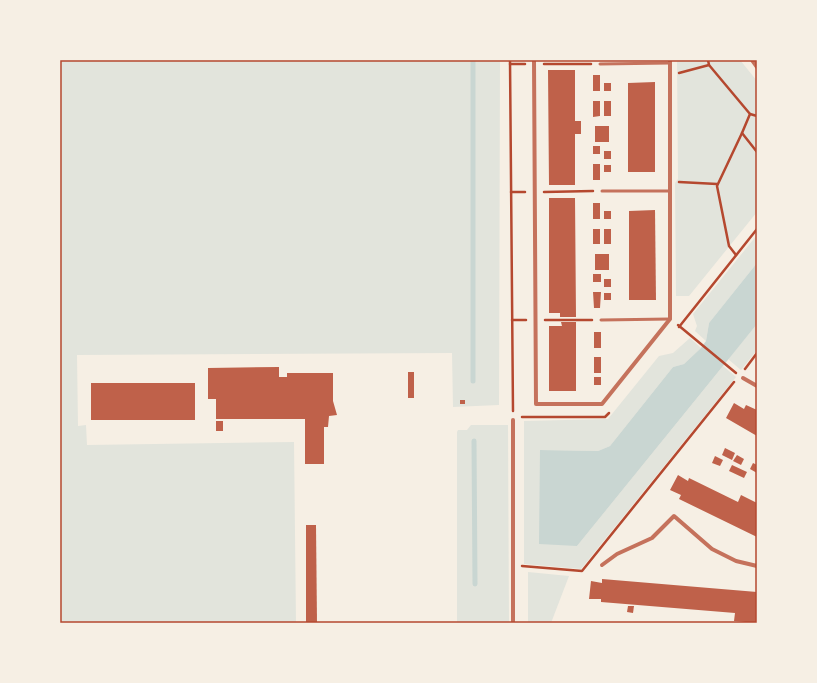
<svg xmlns="http://www.w3.org/2000/svg" width="817" height="683" viewBox="0 0 817 683" font-family="Montserrat,sans-serif">
<style>
.green{fill:#e2e4dc}
.water{fill:#c9d6d2}
.lines{fill:none;stroke-linecap:round;stroke-linejoin:round}
.stream{stroke:#c9d6d2;stroke-width:5}
.building{fill:#bf614a}
.path{stroke:#b5482f;stroke-width:2.5}
.service{stroke:#c5725c;stroke-width:3}
.minor{stroke:#c5725c;stroke-width:4}
.neatline{fill:none;stroke:#b5482f;stroke-width:1.5}
</style>
<rect width="100%" height="100%" fill="#f6efe4"/>
<!-- green -->
<g class="green">
<path d="M60 60H500L499 405 453 407 452 353 77 355 78 426 86 425 87 445 294 442 296 623H60Z"/>
<path d="M677 60H740L757 81V212L689 296H676L675 183 678 179Z"/>
<path d="M757 235V263L709 323 706 341 695 331 697 326 693 314Z"/>
<path d="M757 324V350L741 370 728 359Z"/>
<path d="M690 338 701 348 684 364 673 367 610 446 598 451 540 450 577 546 723 366 736 377 581 569 524 564V421L608 419 659 356 673 353Z"/>
<path d="M471 425H508L509 623H457V432L458 430H467Z"/>
<path d="M528 572 569 576 551 623H528Z"/>
</g>
<!-- water -->
<path class="water" d="M757 263V324L577 546 539 544 540 450 598 451 610 446 673 367 684 364 701 348 706 341 709 323Z"/>
<g class="lines">
<!-- stream -->
<g class="stream">
<path d="M473 60V381"/>
<path d="M474 441 475 584"/>
</g>
</g>
<!-- building -->
<g class="building">
<path d="M548 70H575V121H581V134H575V185H549Z"/>
<rect x="593" y="75" width="7" height="16"/>
<path d="M655 82V172H628V83Z"/>
<rect x="604" y="83" width="7" height="8"/>
<path d="M593 101H600V116L593 117Z"/>
<rect x="604" y="101" width="7" height="15"/>
<rect x="595" y="126" width="14" height="16"/>
<rect x="593" y="146" width="7" height="8"/>
<rect x="604" y="151" width="7" height="8"/>
<rect x="593" y="164" width="7" height="16"/>
<rect x="604" y="165" width="7" height="7"/>
<path d="M549 198H575L576 317H560V313H549Z"/>
<rect x="593" y="203" width="7" height="16"/>
<path d="M655 210 656 300H629V211Z"/>
<rect x="604" y="211" width="7" height="8"/>
<rect x="593" y="229" width="7" height="15"/>
<rect x="604" y="229" width="7" height="15"/>
<rect x="595" y="254" width="14" height="16"/>
<rect x="593" y="274" width="8" height="8"/>
<rect x="604" y="279" width="7" height="8"/>
<path d="M593 292H601L600 308H594Z"/>
<rect x="604" y="293" width="7" height="7"/>
<path d="M561 322H576V391H549V326H562Z"/>
<rect x="594" y="332" width="7" height="16"/>
<rect x="594" y="357" width="7" height="16"/>
<path d="M279 367V377H287V373H333V401L337 415 329 416 328 427H324V464H305V419H216V399H208V368Z"/>
<rect x="408" y="372" width="6" height="26"/>
<rect x="594" y="377" width="7" height="8"/>
<rect x="91" y="383" width="104" height="37"/>
<rect x="460" y="400" width="5" height="4"/>
<path d="M734 403 744 409 746 405 757 410V436L726 418Z"/>
<rect x="216" y="421" width="7" height="10"/>
<path d="M725 448 735 453 732 460 722 455Z"/>
<path d="M737 455 744 459 741 465 733 461Z"/>
<path d="M715 456 723 460 720 466 712 463Z"/>
<path d="M753 463 757 465V473L750 469Z"/>
<path d="M732 465 747 472 744 478 729 471Z"/>
<path d="M678 475 688 481 689 478 738 502 741 495 757 503V537L679 499 681 495 670 490Z"/>
<path d="M306 525H316L317 623H306Z"/>
<path d="M602 579 757 592V623L734 621 735 613 601 602V599H589L591 581 602 583Z"/>
<path d="M628 606H634L633 613 627 612Z"/>
</g>
<g class="lines">
<!-- path -->
<g class="path">
<path d="M510 60 513 411"/>
<path d="M708 60 709 65 750 114 742 133 757 152"/>
<path d="M510 64H525"/>
<path d="M544 64H591"/>
<path d="M679 73 709 65"/>
<path d="M750 114 757 116"/>
<path d="M679 182 717 184"/>
<path d="M511 192H525"/>
<path d="M544 192 593 191"/>
<path d="M736 255 729 246 717 186 742 133"/>
<path d="M512 320H526"/>
<path d="M545 320H592"/>
<path d="M678 325 736 373"/>
<path d="M679 327 757 229"/>
<path d="M745 369 757 353"/>
<path d="M522 417H605L609 413"/>
<path d="M522 566 582 571 734 382"/>
</g>
<!-- service -->
<g class="service">
<path d="M600 64 670 63"/>
<path d="M602 191H669"/>
<path d="M601 320 670 319"/>
</g>
<!-- minor -->
<g class="minor">
<path d="M534 60 536 404H602L670 319V60"/>
<path d="M752 60 757 67"/>
<path d="M743 378 757 386"/>
<path d="M513 420V623"/>
<path d="M602 565 617 554 652 538 674 516 712 549 736 561 757 566"/>
</g>
</g>
<!-- border -->
<rect width="817" height="683" fill="none" stroke="#f6efe4" stroke-width="122"/>
<rect x="61" y="61" width="695" height="561" class="neatline"/>
</svg>
